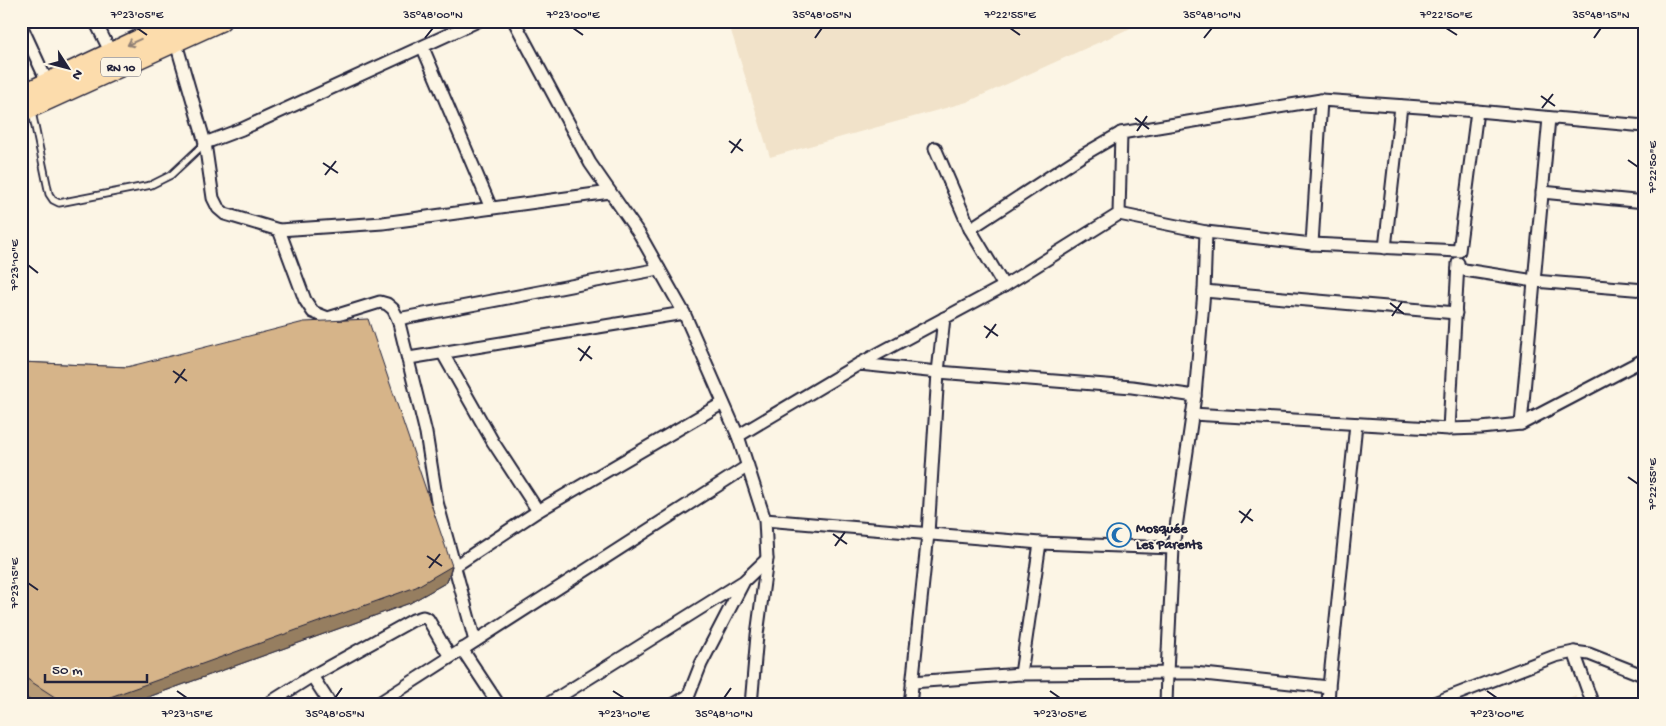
<svg xmlns="http://www.w3.org/2000/svg" width="1666" height="726" viewBox="0 0 1666 726" font-family="'Gochi Hand',sans-serif">
<style>
.built{fill:#f1e2c9}
.lines{fill:none;stroke-linecap:round;stroke-linejoin:round}
.service-casing{stroke:#22223b;stroke-width:9}
.minor-casing{stroke:#22223b;stroke-width:15}
.primary-casing{stroke:#22223b;stroke-width:22}
.service{stroke:#fcf5e5;stroke-width:5.5}
.minor{stroke:#fcf5e5;stroke-width:11}
.primary{stroke:#fcdcac;stroke-width:19}
.wall{fill:#b89b76;stroke:#22223b}
.shaded-wall{fill:#967e60;stroke:#22223b}
.building{fill:#d6b489;stroke:#22223b}
.oneway{stroke:#8f7f74}
.ticks{fill:none;stroke:#22223b;stroke-width:2}
.labels{text-anchor:middle;stroke-width:4;stroke-linejoin:round;paint-order:stroke}
.shield{fill:#fcf5e5;stroke:#63616e;stroke-width:1}
.shield-label{font-size:12px;font-weight:bold;fill:#22223b}
.poi-label{font-size:14px;font-weight:bold;fill:#22223b;stroke:#fcf5e5;text-anchor:start}
.neatline{fill:none;stroke:#22223b;stroke-width:2}
.ticks-label{font-size:12px;text-anchor:middle;fill:#22223b}
</style>
<rect width="100%" height="100%" fill="#fcf5e5"/>
<filter id="ink" filterUnits="userSpaceOnUse"><feTurbulence type="fractalNoise" baseFrequency=".02" numOctaves="2"/><feDisplacementMap in="SourceGraphic" scale="10" xChannelSelector="R" yChannelSelector="G"/><feConvolveMatrix kernelMatrix="1 2 1 2 8 2 1 2 1" color-interpolation-filters="sRGB"/></filter>
<g filter="url(#ink)">
<!-- built -->
<g class="built">
<path d="M728 21H1146L967 102 770 157Z"/>
<path d="M1576 696 1578 705H1552Z"/>
</g>
<g class="lines">
<!-- service casing -->
<g class="service-casing">
<path id="service" d="M32 112 49 194 53 200 59 203 151 185 171 175 205 143"/>
</g>
<!-- minor casing -->
<g class="minor-casing">
<g id="minor">
<path d="M95 21 111 53"/>
<path d="M514 21 590 163 640 235 684 313 738 436 765 520 767 559 757 635 751 705"/>
<path d="M21 25 50 88"/>
<path d="M176 43 205 143 242 129 478 21"/>
<path d="M423 48 491 208"/>
<path d="M205 143 213 198 218 208 225 214 279 230 383 223 610 192"/>
<path d="M935 148 970 229 1004 286"/>
<path d="M1542 192 1645 202"/>
<path d="M1119 214 1206 232 1312 244 1459 251 1477 111 1645 126"/>
<path d="M970 229 1083 155 1121 133"/>
<path d="M279 230 305 300 313 312 328 318 380 302 387 304 393 309 398 319 426 433 437 502 475 641"/>
<path d="M1312 244 1321 100 1477 111"/>
<path d="M1385 248 1401 106"/>
<path d="M1458 269 1534 281 1645 290"/>
<path d="M1204 291 1456 313"/>
<path d="M398 319 659 269"/>
<path d="M442 352 493 442 538 511"/>
<path d="M409 358 684 313"/>
<path d="M859 364 1004 286 1119 214 1121 133 1321 100"/>
<path d="M1192 414 1449 429 1481 428 1521 424 1549 118"/>
<path d="M1521 424 1645 359"/>
<path d="M1449 429 1458 263"/>
<path d="M738 436 859 364 938 372 1132 387 1195 396"/>
<path d="M765 520 1040 543 1173 548 1195 396 1204 291 1206 232"/>
<path d="M455 566 538 511 723 403"/>
<path d="M462 649 499 705"/>
<path d="M1574 652 1593 705"/>
<path d="M1021 674 1040 543"/>
<path d="M312 676 331 705"/>
<path d="M912 682 1021 674 1167 673 1173 548"/>
<path d="M266 705 312 676 413 620 423 617 428 619 450 657"/>
<path d="M376 705 748 466"/>
<path d="M546 705 744 581 767 559"/>
<path d="M673 705 688 696"/>
<path d="M685 705 701 664 743 583"/>
<path d="M910 705 928 534 938 372 944 318"/>
<path d="M1166 705 1167 673H1194L1329 687 1356 424"/>
<path d="M1328 705 1329 687"/>
<path d="M1429 705 1555 656 1574 652 1589 654 1645 676"/>
</g>
</g>
<!-- primary casing -->
<g class="primary-casing">
<g id="primary">
<path d="M21 95 178 21"/>
<path d="M21 112 221 21"/>
</g>
</g>
<!-- service -->
<use href="#service" class="service"/>
<!-- minor -->
<use href="#minor" class="minor"/>
<!-- primary -->
<use href="#primary" class="primary"/>
</g>
<!-- wall -->
<path class="wall" d="M21 362 127 367 452 566 447 582 410 603 126 705H37L21 694Z"/>
<!-- shaded-wall -->
<path class="shaded-wall" d="M452 566 447 582 410 603 126 705H88Z"/>
<!-- building -->
<path class="building" d="M368 319 452 566 416 587 88 705H67L21 675V362L127 367 304 322Z"/>
<!-- one-way arrows -->
<defs><path id="oneway-shaft" d="M-6 0H5M1.5-3L5.5 0L1.5 3" fill="none" stroke-width="1.6" stroke-linecap="round" stroke-linejoin="round" transform="scale(1.25)"/></defs>
<use class="oneway" href="#oneway-shaft" transform="translate(134 42) rotate(155)"/>
</g>
<!-- ticks -->
<path class="ticks" d="M137 28 147 35M573 28 583 35M1010 28 1020 35M1446 28 1457 35M425 38 433 28M815 38 822 28M1204 38 1212 28M1594 38 1601 28M1541 96 1555 106M1542 108 1553 94M1135 118 1149 129M1137 131 1147 116M729 141 743 151M731 153 741 139M1628 160 1638 167M323 163 338 173M325 175 336 161M28 265 38 273M1390 303 1404 314M1392 316 1402 302M984 326 998 336M986 338 996 324M578 348 592 359M580 361 590 346M173 371 187 381M175 383 185 369M1628 477 1638 484M1239 511 1253 521M1241 523 1251 509M833 534 847 544M835 546 845 532M427 556 442 566M429 568 440 554M28 583 38 590M177 691 187 698M613 691 624 698M1050 691 1060 698M1487 691 1497 698M335 698 342 688M724 698 731 688"/>
<!-- icons -->
<defs>
<g id="mosque-ring" transform="scale(1.25)"><circle r="9.5" fill="#fcf5e5" stroke="#1f6fb2" stroke-width="1.5"/><path d="M3.5-4.9A6 6 0 1 0 3.5 4.9A5 5 0 1 1 3.5-4.9Z" fill="#1f6fb2"/></g>
</defs>
<g fill-rule="evenodd">
<use href="#mosque-ring" x="1119" y="535"/>
</g>
<g class="labels">
<!-- shield labels -->
<rect class="shield" x="101" y="57.5" width="40" height="19" rx="4"/>
<g class="shield-label">
<text x="121" y="71">RN 10</text>
</g>
<!-- poi labels -->
<g class="poi-label">
<text x="1136" y="532">Mosquée<tspan x="1136" dy="16">Les Parents</tspan></text>
</g>
</g>
<!-- margin -->
<rect width="1666" height="726" fill="none" stroke="#fcf5e5" stroke-width="55"/>
<!-- north arrow -->
<g transform="translate(68 68) rotate(126)" stroke="#fcf5e5" stroke-width="4" paint-order="stroke">
<path d="M0-4L9 19L0 12L-9 19Z" fill="#22223b"/>
<text y="-8" font-size="14" font-weight="bold" text-anchor="middle" fill="#22223b">N</text>
</g>
<!-- scale -->
<path d="M45 674v8h102v-8" fill="none" stroke="#22223b" stroke-width="2.5"/>
<text x="52" y="674" font-size="15" fill="#22223b" stroke="#fcf5e5" stroke-width="4" paint-order="stroke">50 m</text>
<rect x="28" y="28" width="1610" height="670" class="neatline"/>
<g class="ticks-label">
<text x="137" y="18">7°23'05"E</text>
<text x="433" y="18">35°48'00"N</text>
<text x="573" y="18">7°23'00"E</text>
<text x="822" y="18">35°48'05"N</text>
<text x="1010" y="18">7°22'55"E</text>
<text x="1212" y="18">35°48'10"N</text>
<text x="1446" y="18">7°22'50"E</text>
<text x="1601" y="18">35°48'15"N</text>
<text transform="translate(1652 167) rotate(-90)" y="4">7°22'50"E</text>
<text transform="translate(14 265) rotate(-90)" y="4">7°23'10"E</text>
<text transform="translate(1652 484) rotate(-90)" y="4">7°22'55"E</text>
<text transform="translate(14 583) rotate(-90)" y="4">7°23'15"E</text>
<text x="187" y="717">7°23'15"E</text>
<text x="335" y="717">35°48'05"N</text>
<text x="624" y="717">7°23'10"E</text>
<text x="724" y="717">35°48'10"N</text>
<text x="1060" y="717">7°23'05"E</text>
<text x="1497" y="717">7°23'00"E</text>
</g>
</svg>
